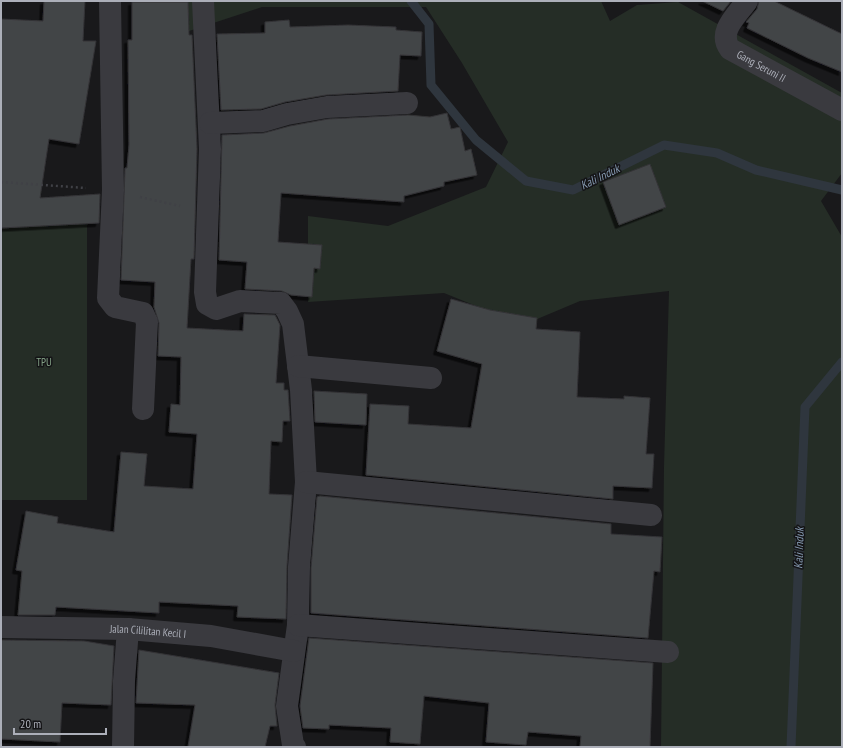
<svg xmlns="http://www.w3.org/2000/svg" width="843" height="748" viewBox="0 0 843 748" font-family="'PT Sans Narrow',sans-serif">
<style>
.green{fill:#252d26}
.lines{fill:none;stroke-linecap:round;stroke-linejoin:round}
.stream{stroke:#2f363e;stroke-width:9}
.building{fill:#434447;stroke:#333336;filter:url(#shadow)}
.path{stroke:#404146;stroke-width:2.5;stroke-dasharray:2 3;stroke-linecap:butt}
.street{stroke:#3a3a3f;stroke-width:22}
.labels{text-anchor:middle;stroke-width:3;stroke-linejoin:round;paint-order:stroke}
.street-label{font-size:11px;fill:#acafb9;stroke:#141416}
.park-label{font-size:11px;fill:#85a388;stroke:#141416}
.water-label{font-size:12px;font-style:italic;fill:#869ab1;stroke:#141416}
</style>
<defs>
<filter id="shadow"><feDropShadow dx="-3.5" dy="3.5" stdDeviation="0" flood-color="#0009"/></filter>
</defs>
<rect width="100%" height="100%" fill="#19191b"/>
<!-- green -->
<g class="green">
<path d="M184 1H601L610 21 637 5 678 2 842 93V173L821 201 842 237V747H661L664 467 669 291 580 301 523 325 444 293 308 302V216L388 226 486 187 508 142 462 63 426 7H262L183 33Z"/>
<path d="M87 218V500H1V224Z"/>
</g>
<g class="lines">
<!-- stream -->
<g class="stream">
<path d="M411 1 429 24 431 85 476 140 526 181 573 190 664 145 717 153 756 170 842 190"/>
<path d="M791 747 805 407 842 362"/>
</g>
</g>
<!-- building -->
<g class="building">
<path d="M44 1H85L83 41H96L79 144 49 139 40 198 100 194 99 223 1 228V19L43 21Z"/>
<path d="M702 1H731L723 11Z"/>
<path d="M759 1H774L842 34V72L808 58 747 28 749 23 746 22 757 9Z"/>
<path d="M132 2H188L189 35H192L197 149 194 259H191L187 328 243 331 244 314 275 315 280 325 276 383H284V390H288L290 421H283L282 442 271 441 269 494 292 495 287 566 286 619 237 617 238 606 159 602V613L56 607 55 615H18L22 571 16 570 26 511 58 517 57 523 114 532 121 452 147 454 144 486 193 489 197 434 169 432 171 404 180 405 181 357 158 356 159 323 154 307 155 282 121 280 125 168H127L129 145 128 40H132Z"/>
<path d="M289 20 290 27 348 25 396 27V30L422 32 421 56 400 55 398 91 326 95 285 102 261 109 221 110 217 34 265 33V22Z"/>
<path d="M447 113 451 129 460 127 465 151 471 149 477 175 444 182V186L404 196V202L281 193 278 242 322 245 320 269 314 268 312 297 291 295 282 291 245 289 247 262 219 260 222 135 264 133 290 126 328 119 408 115 430 117Z"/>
<path d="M650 164 666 207 619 225 603 182Z"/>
<path d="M451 299 490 310 537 318 536 329 580 332 577 397 624 399V396L650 398 646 454H654L652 488 613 486V499L366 475 370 404 409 406 408 424 471 428 482 364 437 351Z"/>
<path d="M314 391 367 394 366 425 315 422Z"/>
<path d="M320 496 611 524V534L662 537 660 572 654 571 648 638 311 613V568L317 497Z"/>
<path d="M309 638 653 663 650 747H580L581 736 528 732 526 745 486 742 489 703 424 696 420 744 390 742 391 728 329 725V729L303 728 300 706Z"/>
<path d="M1 640 84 641 114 646 111 705 62 703 60 742 1 739Z"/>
<path d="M139 650 279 673 275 705 277 726H270L265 747H188L195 705 136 703Z"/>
</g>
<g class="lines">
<!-- path -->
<g class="path">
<path d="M1 182 86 188"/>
<path d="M140 197 180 206"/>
</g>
<!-- street -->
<g class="street">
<path d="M110 1 113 190 108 298 115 307 143 313 147 322 143 409"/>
<path d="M203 1 210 149 205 292 207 304 216 309 240 301 281 303 287 311 293 324 301 390 306 482 299 567 298 625 287 706 293 745 295 747"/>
<path id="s1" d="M747 1C737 15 717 32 730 49L842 110"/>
<path d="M210 123 263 121 287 114 327 107 407 103"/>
<path d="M298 366 431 378"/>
<path d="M306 482 651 515"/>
<path d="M298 625 668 652"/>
<path id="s2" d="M1 627 128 629 211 636 294 651"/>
<path d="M123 747 124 681 128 629"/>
</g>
</g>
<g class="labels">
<!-- street labels -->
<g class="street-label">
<text dy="4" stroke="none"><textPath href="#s1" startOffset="91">Gang Seruni II</textPath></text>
<text dy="4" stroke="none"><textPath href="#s2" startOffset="147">Jalan Cililitan Kecil I</textPath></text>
</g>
<!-- park labels -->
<g class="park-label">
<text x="44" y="366">TPU</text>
</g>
<!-- water labels -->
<g class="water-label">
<text transform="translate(600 177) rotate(-26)" y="4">Kali Induk</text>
<text transform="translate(799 548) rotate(-88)" y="4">Kali Induk</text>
</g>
</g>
<!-- border -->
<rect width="843" height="748" fill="none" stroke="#acafb9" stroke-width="4"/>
<!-- scale -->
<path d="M14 728v6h92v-6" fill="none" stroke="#acafb9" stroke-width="2"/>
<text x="20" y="728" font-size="12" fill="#acafb9" stroke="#141416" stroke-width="3" paint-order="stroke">20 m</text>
</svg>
